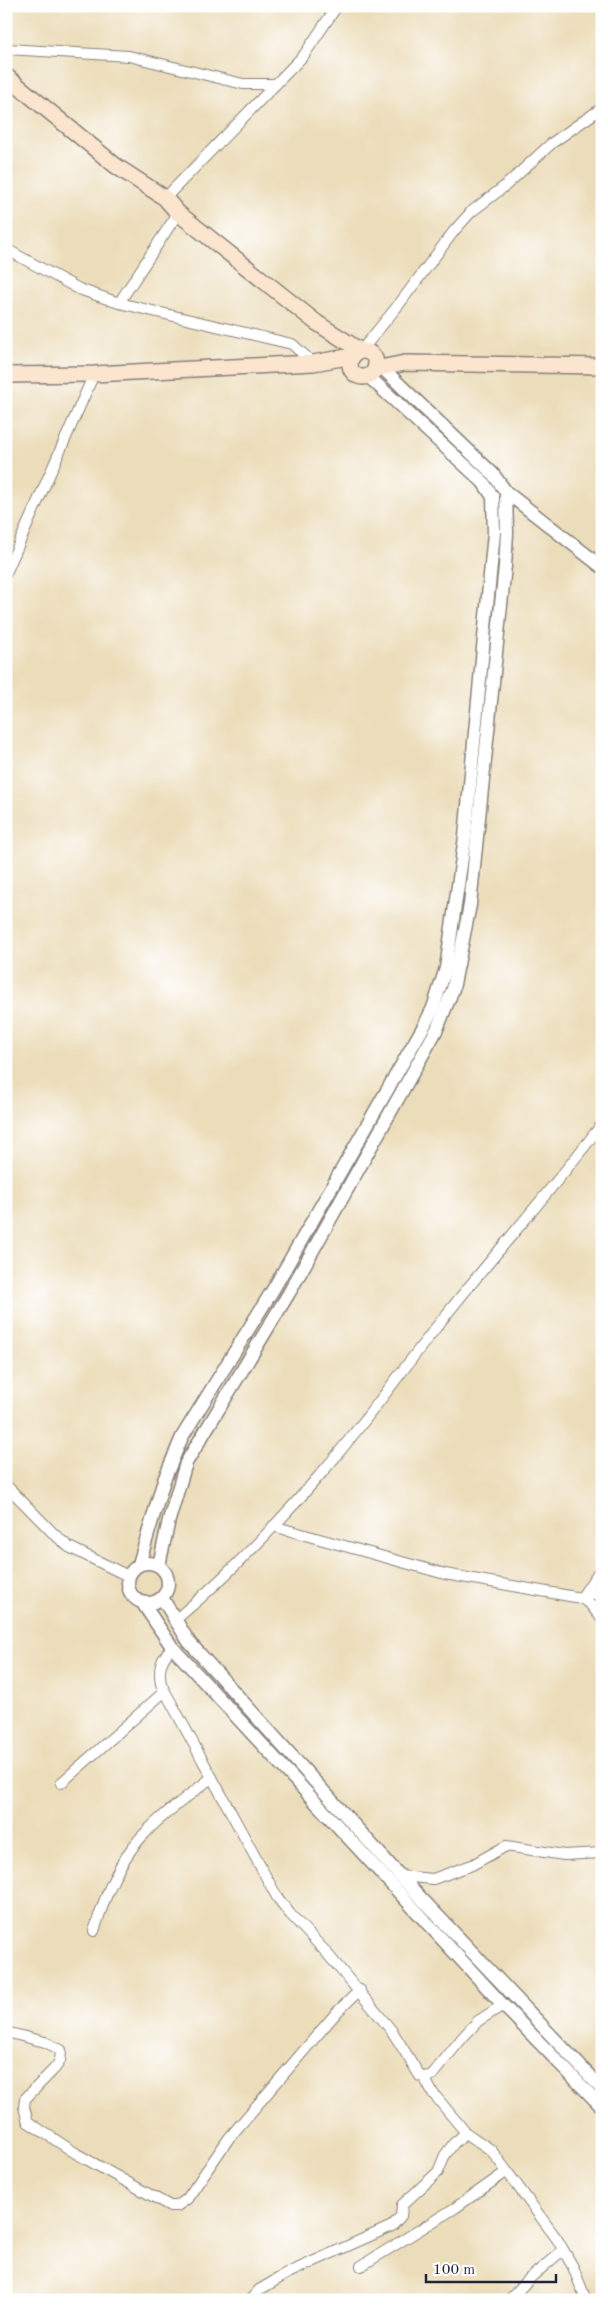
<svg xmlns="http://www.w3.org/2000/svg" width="608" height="2306" viewBox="0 0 608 2306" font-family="'Old Standard TT',serif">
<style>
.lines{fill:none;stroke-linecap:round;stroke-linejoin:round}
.minor-casing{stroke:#87807a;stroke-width:12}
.tertiary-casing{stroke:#87807a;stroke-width:15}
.secondary-casing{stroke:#87807a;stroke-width:18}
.minor{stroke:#fff;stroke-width:10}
.tertiary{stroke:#fff;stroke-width:12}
.secondary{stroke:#fce5cf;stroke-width:15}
</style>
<rect width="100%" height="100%" fill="#fff"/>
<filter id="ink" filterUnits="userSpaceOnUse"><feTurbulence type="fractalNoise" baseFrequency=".02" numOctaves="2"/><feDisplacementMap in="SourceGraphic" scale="10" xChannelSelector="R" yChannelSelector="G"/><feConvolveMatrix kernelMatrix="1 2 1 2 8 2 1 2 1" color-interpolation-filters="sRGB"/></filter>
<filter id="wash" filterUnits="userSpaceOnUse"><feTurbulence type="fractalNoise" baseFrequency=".0096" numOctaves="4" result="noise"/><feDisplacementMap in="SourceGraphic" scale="20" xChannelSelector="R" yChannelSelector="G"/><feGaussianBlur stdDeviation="1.12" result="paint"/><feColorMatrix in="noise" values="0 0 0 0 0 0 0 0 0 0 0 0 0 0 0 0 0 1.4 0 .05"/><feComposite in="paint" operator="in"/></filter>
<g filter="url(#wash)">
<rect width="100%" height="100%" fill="#ecddba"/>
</g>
<g filter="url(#ink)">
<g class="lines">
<!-- minor casing -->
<g class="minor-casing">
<g id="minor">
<path d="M6 49 129 56 243 84H276"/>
<path d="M165 198 304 55 337 6"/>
<path d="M6 249 79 289 119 303 292 344 313 363"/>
<path d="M119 303 178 213"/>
<path d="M361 351 400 303 454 231 471 212 505 186 552 143 602 108"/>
<path d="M6 573 94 374"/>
<path d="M6 1485 53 1533 69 1547 128 1576"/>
<path d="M273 1526 445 1574 581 1598 590 1604 602 1619"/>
<path d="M602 1567 581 1598 602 1591"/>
<path d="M174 1621C224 1579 277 1525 319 1476 364 1425 403 1368 446 1315 497 1251 552 1190 602 1124"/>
<path d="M172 1647C161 1660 158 1667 161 1684L277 1897 290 1914 325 1951 392 2031 420 2076 424 2077 432 2075 463 2037 478 2021 503 2005"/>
<path d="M61 1783 164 1692"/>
<path d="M400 1876 433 1879 472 1865 506 1846 564 1855 602 1853"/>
<path d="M94 1931C106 1893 120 1856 150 1828 169 1809 192 1794 212 1777"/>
<path d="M6 2032 45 2042 61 2050 60 2061 55 2068 25 2099 24 2107 28 2122 77 2154 170 2206H177L187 2199 229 2138 337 2012 360 1990"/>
<path d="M424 2077 432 2092 466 2133 491 2150 557 2239 573 2267 586 2300"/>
<path d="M361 2266 455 2208 506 2172"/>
<path d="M250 2300 259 2290 288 2273 392 2226 401 2216 402 2205 438 2172 445 2155 454 2143 466 2133"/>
<path d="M509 2300 530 2278 563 2250"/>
</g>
</g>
<!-- tertiary casing -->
<g class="tertiary-casing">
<g id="tertiary">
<path d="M506 492 602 567"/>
<circle cx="148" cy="1583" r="20"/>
<path d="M139 1564 164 1480 182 1437 274 1288 425 1024 433 1008 446 968 465 837 494 533 493 497 483 482 368 376"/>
<path d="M159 1565 169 1520 186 1463 289 1293 437 1029 453 989 470 905 505 566 507 533 506 492 493 474 376 362"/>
<path d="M162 1598 189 1642 400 1876 602 2089"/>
<path d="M142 1602 172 1647 503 2005 602 2107"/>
</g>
</g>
<!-- secondary casing -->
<g class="secondary-casing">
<g id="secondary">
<path d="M6 76 116 166 165 198 178 213 317 323 361 351"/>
<circle cx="363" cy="364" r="13"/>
<path d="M375 369 405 363 602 366"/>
<path d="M6 375 94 374 313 363 353 356"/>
</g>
</g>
<!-- minor -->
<use href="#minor" class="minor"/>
<!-- tertiary -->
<use href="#tertiary" class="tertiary"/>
<!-- secondary -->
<use href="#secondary" class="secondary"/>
</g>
</g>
<!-- margin -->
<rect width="608" height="2306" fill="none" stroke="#fff" stroke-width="25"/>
<!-- scale -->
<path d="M426 2274v8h130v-8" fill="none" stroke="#22223b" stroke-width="2.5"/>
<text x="433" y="2274" font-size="15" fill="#22223b" stroke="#ffffff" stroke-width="4" paint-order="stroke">100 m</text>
</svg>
